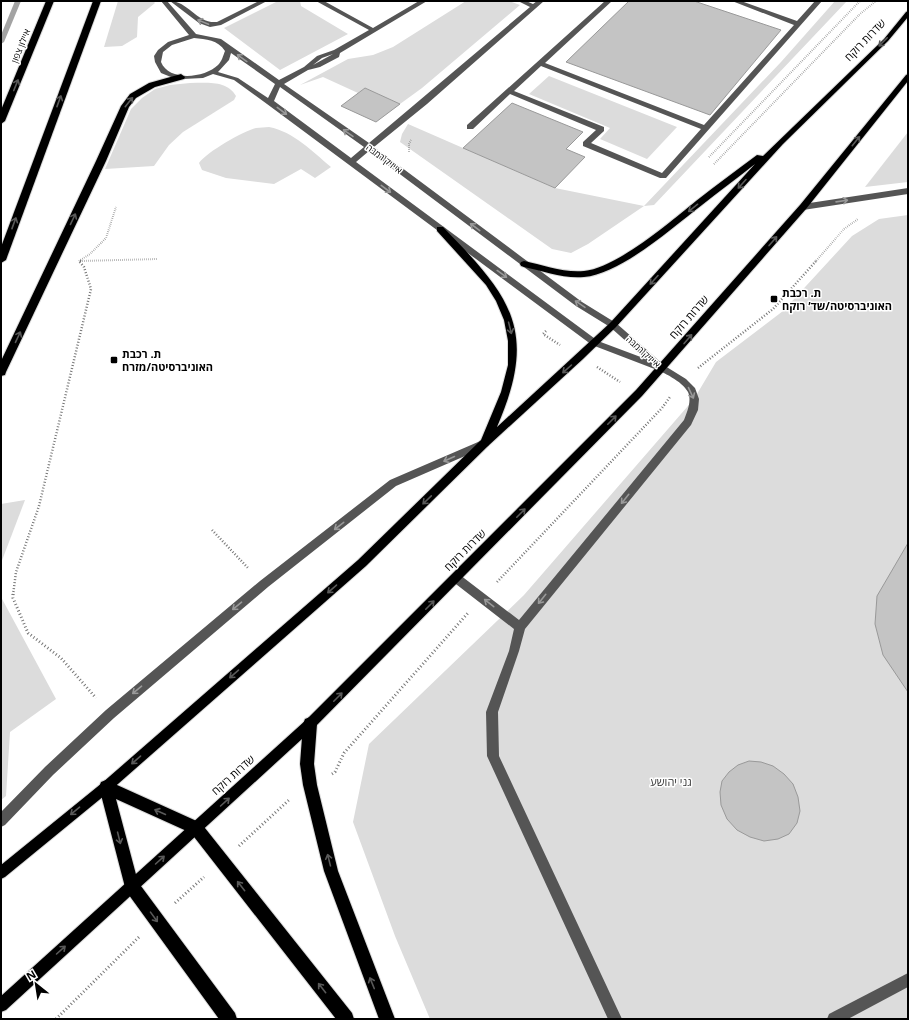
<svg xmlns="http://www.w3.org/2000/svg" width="909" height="1020" viewBox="0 0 909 1020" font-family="'Open Sans',Heebo,sans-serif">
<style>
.green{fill:#dcdcdc}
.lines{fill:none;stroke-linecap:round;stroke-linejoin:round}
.stream{fill:#a3a3a3;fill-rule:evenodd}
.building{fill:#c4c4c4;stroke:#999}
.major-casing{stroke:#dbdbdb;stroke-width:2}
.highway-casing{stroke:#dbdbdb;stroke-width:2}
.path-far2{stroke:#777;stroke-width:2;stroke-dasharray:0.5 1.5;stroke-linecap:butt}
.path-far1{stroke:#777;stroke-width:2.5;stroke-dasharray:1 2;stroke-linecap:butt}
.path{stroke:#777;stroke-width:3;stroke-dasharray:1 2.5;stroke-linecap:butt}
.minor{fill:#555;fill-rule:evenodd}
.major{fill:#000;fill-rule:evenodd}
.highway{fill:#000;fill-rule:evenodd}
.oneway{stroke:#999}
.oneway2{stroke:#595959}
.poi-dot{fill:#000;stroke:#fff;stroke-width:1.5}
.labels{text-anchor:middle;stroke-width:3;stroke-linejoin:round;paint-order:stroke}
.far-street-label{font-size:9px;fill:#000;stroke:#fff}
.street-label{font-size:11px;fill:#000;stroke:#fff}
.poi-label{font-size:11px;font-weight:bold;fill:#000;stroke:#fff;text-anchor:start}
.park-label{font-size:11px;fill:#333;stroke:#fff}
</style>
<rect width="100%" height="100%" fill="#fff"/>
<!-- green -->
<g class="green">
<path d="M118 1H153L155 3 138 17 137 37 122 46 104 47Z"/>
<path d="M278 1H300L301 6 348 34 280 70 224 28Z"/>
<path d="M466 1H509L520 5 422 88 400 104 365 88 358 93 323 77 300 85 348 59 373 55 393 47Z"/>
<path d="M835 1H847L654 205 644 206 588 244 571 253 552 249 400 142 402 134 408 124 555 188 644 206 781 62Z"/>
<path d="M549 76 677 127 647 159 600 139 610 128 529 94Z"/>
<path d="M190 83C206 83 227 80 236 96L234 100 183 132 169 145 154 166 105 169 131 109 142 98 155 89 170 85Z"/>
<path d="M269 127C294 132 312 151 331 167L315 178 301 169 274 184 226 178 202 170 199 163C207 152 243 131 256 128 260 128 265 127 269 127Z"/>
<path d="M908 132V182L865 187Z"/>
<path d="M908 215V1019H430L395 936 353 822 369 744 524 595 694 399 716 362 783 311 852 236 879 219Z"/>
<path d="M25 500 1 563V504Z"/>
<path d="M1 597 56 699 10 732 6 796 1 800Z"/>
</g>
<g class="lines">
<!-- stream -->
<path class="stream" d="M15 1H21L4 42 1 44V35Z"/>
</g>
<!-- building -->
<g class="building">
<path d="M629 1H694L781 30 710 115 566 62Z"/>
<path d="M365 88 400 104 376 122 341 106Z"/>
<path d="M512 103 583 132 566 149 585 157 555 188 463 148Z"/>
<path d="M908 543V692L883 655 875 624 877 596Z"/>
<path d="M749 761 761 762 773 766 784 774 793 784 798 797 800 811 797 823 789 834 778 839 764 841 750 837 737 830 727 819 721 805 720 792 722 781 729 772 738 765Z"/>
</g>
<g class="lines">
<!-- major casing -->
<g class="major-casing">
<g id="major">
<path d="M908 11V17L888 41 783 144 616 327 583 359 488 446 366 566 110 791 5 877 1 879V865L102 783 358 560 481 440 501 392 508 365V341L504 320 496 301 486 285 437 231V227H443C511 297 539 330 497 427L610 323 755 164C738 178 719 191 702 205 673 227 621 274 584 277 564 279 543 271 524 267L521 266 520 264 521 262 524 261C543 265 564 273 584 271 617 268 671 221 696 201 716 185 737 170 757 155L763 156 884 39 906 12Z"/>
<path d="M908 74V81L806 209 642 396 314 728 6 1010 1 1012V996L306 720 636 390 800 205 906 75Z"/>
</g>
</g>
<!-- highway casing -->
<g class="highway-casing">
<g id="highway">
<path d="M46 1H54L5 121 1 124V110Z"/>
<path d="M93 1H101L6 260 1 263V247Z"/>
<path d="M181 74 185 77 184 79 155 87 136 98 129 107 106 161 6 372 5 375 1 376V361L96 161 121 106 130 94 149 83Z"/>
<path d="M310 717 315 719 317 724 314 764 317 785 338 871 395 1019H379L324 871 303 785 300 764 303 724 305 719Z"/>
<path d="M106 780 201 823 352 1013 354 1019H336L191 833 116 799 138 882 235 1013 237 1019H219L126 891 99 787 101 782Z"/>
</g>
</g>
<!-- path-far2 -->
<g class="path-far2">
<path d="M409 152V144L411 140"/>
<path d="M709 157 860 1"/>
<path d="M714 164 860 14 876 1"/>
<path d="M79 261 90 254 106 238 116 207"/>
<path d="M80 261 157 259"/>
<path d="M815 262 844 229 858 219"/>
</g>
<!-- path-far1 -->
<g class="path-far1">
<path d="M80 261H83"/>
<path d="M546 331 543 334 560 345"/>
<path d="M597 367 620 382"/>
<path d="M698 368 773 309 816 261"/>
<path d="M212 530 249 569"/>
<path d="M497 582 662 408 670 397"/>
<path d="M13 595 16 572 39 506 91 289 84 267 79 261"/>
</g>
<!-- path -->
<g class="path">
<path d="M13 594V598L28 633 61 658 96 698"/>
<path d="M332 774 335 772 344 753 468 613"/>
<path d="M239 846 290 799"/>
<path d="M175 903 204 877"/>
<path d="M56 1019 139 937"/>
</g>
<!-- minor -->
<g class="minor">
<path d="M161 1H167L196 34 221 39 279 80 304 67 317 56 334 50 369 30 316 1H324L373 28 419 1H427L340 53 339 57 320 67 308 70 284 84 369 143 530 7 518 1H526L533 4 537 1H544L427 104 374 147 582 302 616 323 665 366 686 379 695 388 699 399 698 410 691 425 525 629 519 651 498 712 499 756 622 1019H608L487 756 486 712 509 651 514 629 452 581 451 578 452 575 456 573 460 575 519 620 684 420C687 412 692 401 688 392 682 381 663 372 652 368L592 345 267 104 234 80 213 74 203 78 183 79 171 77 161 73 155 62 154 56 158 50 168 42 189 35ZM194 38C206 39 218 40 225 51 223 56 222 61 218 65 205 78 169 82 161 62L163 52 172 45ZM231 53 275 84 268 98 238 78 218 72 229 60ZM333 54 313 65 322 58ZM280 87 364 147 351 158 274 101ZM369 151 576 306 610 327 646 359 598 341 356 162Z"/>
<path d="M170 1C188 1 197 24 217 22L259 1H267L221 25 210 27 199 23Z"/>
<path d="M605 1H612L545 63 704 125 794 25 732 1H741L797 21 815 1H822L666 178H660L583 146V142L596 130 510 94 473 129H467V125ZM541 66 701 129 662 173 591 143 604 131V127L514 91Z"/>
<path d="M908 188V194L803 210 799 207 803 204Z"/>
<path d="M485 439 488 440 490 443 488 446 396 486 268 587 114 718 53 775 5 825 1 827V812L45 767 106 710 260 581 390 480Z"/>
<path d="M908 973V987L848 1019H827L829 1014Z"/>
</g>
<!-- major -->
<use href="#major" class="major"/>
<!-- highway -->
<use href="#highway" class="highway"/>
</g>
<!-- one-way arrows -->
<defs><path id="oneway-shaft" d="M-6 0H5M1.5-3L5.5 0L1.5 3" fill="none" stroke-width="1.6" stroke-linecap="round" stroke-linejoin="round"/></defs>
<g class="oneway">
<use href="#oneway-shaft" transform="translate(203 22) rotate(-158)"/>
<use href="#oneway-shaft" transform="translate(242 58) rotate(-144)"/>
<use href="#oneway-shaft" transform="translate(282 111) rotate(37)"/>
<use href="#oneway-shaft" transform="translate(348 133) rotate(-145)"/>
<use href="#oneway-shaft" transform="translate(386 189) rotate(37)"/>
<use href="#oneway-shaft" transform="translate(842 201) rotate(-8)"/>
<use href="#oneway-shaft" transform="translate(475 227) rotate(-143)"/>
<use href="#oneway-shaft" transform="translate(502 274) rotate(36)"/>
<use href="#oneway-shaft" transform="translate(580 304) rotate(-146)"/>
<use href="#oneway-shaft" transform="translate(691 393) rotate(65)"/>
<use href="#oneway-shaft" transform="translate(449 459) rotate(156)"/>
<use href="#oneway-shaft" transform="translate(625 499) rotate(129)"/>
<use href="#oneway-shaft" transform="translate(339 526) rotate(142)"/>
<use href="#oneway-shaft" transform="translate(542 599) rotate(129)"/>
<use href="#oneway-shaft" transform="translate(489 603) rotate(-142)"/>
<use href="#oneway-shaft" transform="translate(237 606) rotate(140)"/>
<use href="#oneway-shaft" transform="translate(137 690) rotate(140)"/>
</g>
<g class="oneway2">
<use href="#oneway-shaft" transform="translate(883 42) rotate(135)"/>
<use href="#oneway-shaft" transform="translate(16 85) rotate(-68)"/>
<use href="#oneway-shaft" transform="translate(59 101) rotate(-70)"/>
<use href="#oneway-shaft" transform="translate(129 102) rotate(-51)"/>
<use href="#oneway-shaft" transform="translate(856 141) rotate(-51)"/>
<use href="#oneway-shaft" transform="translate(742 184) rotate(132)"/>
<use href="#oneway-shaft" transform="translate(693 208) rotate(141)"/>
<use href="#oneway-shaft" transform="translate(73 219) rotate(-65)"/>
<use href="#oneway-shaft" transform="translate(14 223) rotate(-70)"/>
<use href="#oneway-shaft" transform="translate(773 241) rotate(-49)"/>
<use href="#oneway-shaft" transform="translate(654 280) rotate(132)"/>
<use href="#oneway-shaft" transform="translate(510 328) rotate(76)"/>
<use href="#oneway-shaft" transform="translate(18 337) rotate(-65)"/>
<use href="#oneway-shaft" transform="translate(688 339) rotate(-49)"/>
<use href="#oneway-shaft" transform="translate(567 369) rotate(138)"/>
<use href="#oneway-shaft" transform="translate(612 420) rotate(-45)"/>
<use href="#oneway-shaft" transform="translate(427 500) rotate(136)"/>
<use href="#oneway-shaft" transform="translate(521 513) rotate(-45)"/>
<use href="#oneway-shaft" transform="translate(332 589) rotate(139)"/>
<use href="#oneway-shaft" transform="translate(430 605) rotate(-45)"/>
<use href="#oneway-shaft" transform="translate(234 674) rotate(139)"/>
<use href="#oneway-shaft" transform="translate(338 697) rotate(-45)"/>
<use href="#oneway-shaft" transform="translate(136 760) rotate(139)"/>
<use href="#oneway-shaft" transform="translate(225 802) rotate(-42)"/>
<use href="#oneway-shaft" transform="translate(75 811) rotate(140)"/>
<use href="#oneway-shaft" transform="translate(160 812) rotate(-156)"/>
<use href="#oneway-shaft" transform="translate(119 838) rotate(76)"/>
<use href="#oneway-shaft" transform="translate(160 860) rotate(-42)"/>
<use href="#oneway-shaft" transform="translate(329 860) rotate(-104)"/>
<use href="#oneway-shaft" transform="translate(241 886) rotate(-128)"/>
<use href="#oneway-shaft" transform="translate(154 917) rotate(54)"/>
<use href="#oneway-shaft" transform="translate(61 950) rotate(-42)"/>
<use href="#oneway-shaft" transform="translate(372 983) rotate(-112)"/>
<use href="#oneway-shaft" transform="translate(322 988) rotate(-128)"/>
</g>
<!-- markers -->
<g class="poi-dot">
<rect x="770" y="295" width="8" height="8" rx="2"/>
<rect x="110" y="356" width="8" height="8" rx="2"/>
</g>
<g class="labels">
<!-- far-street labels -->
<g class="far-street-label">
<text transform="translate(21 46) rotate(-68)" y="3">איילון צפון</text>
<text transform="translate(384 159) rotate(37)" y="3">אייזיק רמבה</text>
<text transform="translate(643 352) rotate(42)" y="3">אייזיק רמבה</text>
</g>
<!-- street labels -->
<g class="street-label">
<text transform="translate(865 40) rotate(-46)" y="4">שדרות רוקח</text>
<text transform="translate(689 317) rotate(-49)" y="4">שדרות רוקח</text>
<text transform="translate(465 550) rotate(-45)" y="4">שדרות רוקח</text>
<text transform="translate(233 775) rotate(-42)" y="4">שדרות רוקח</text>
</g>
<!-- poi labels -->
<g class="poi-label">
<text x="782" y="297">ת. רכבת<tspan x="782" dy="13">האוניברסיטה/שד׳ רוקח</tspan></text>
<text x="122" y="358">ת. רכבת<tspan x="122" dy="13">האוניברסיטה/מזרח</tspan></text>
</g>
<!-- park labels -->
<g class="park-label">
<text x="671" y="786">גני יהושע</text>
</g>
</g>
<!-- border -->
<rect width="909" height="1020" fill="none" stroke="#000000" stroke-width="4"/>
<!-- north arrow -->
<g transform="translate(36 984) rotate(330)" stroke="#ffffff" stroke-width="3" paint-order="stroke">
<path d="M0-3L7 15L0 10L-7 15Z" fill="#000000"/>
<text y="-6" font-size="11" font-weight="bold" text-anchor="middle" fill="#000000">N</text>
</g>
</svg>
